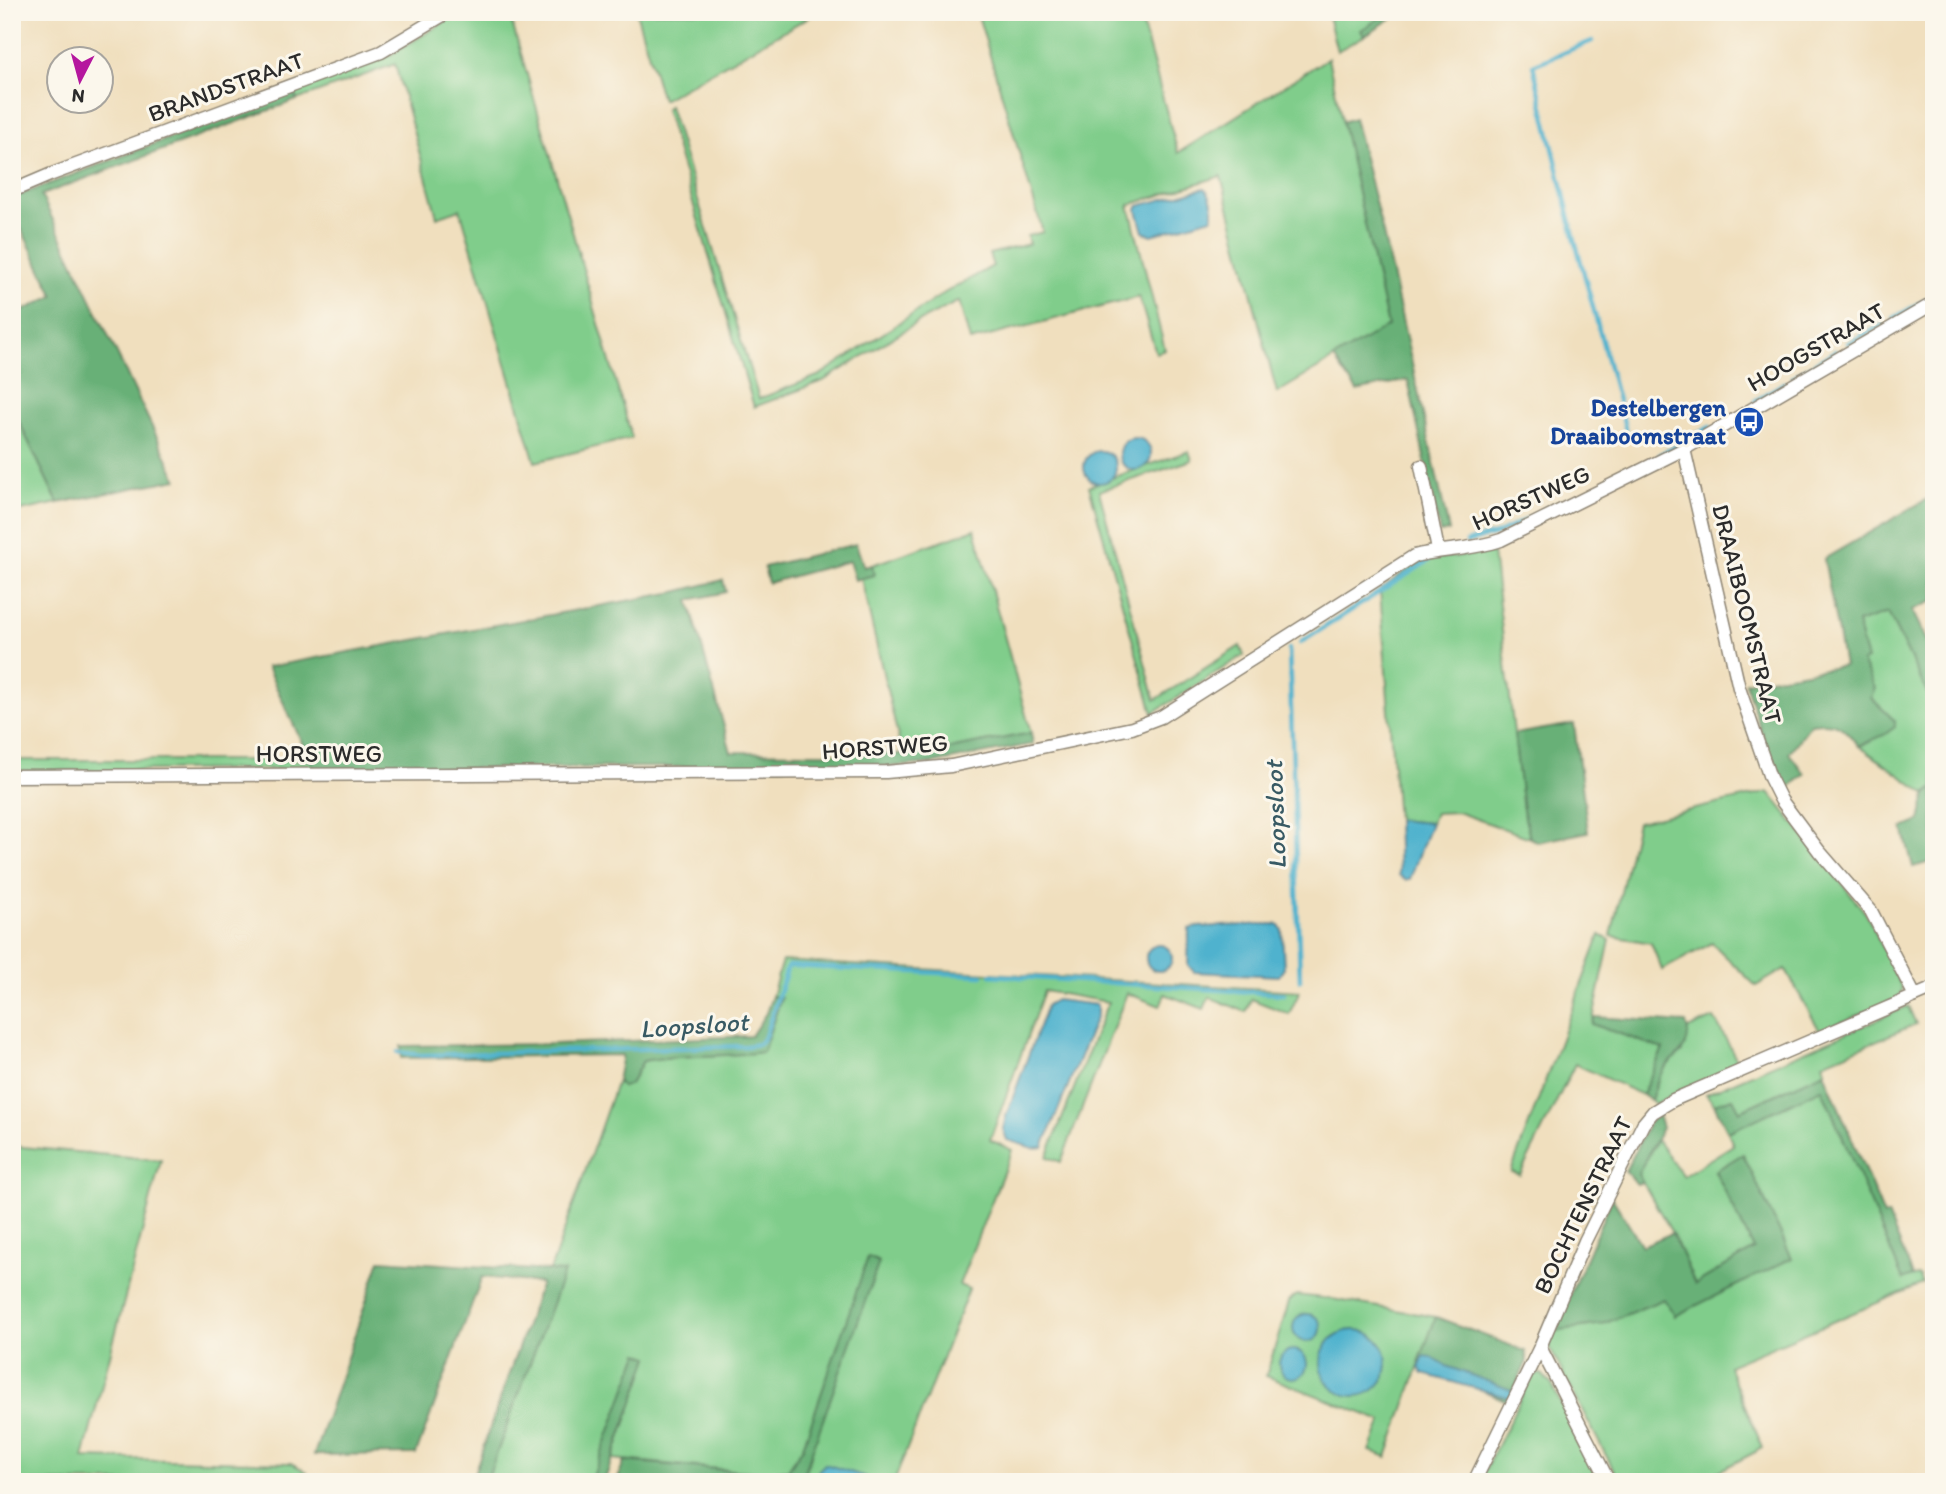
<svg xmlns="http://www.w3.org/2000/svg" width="1946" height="1494" viewBox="0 0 1946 1494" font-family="Itim,sans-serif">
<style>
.green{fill:#80cd8b;stroke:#567c5b;stroke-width:2}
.forest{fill:#68b077;stroke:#4a6e51;stroke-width:2}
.water{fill:#4fb2ce;stroke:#3d6e7c;stroke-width:2}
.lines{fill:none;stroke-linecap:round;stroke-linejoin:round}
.stream{stroke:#4fb2ce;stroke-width:4.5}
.minor-casing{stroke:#8e8574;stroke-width:15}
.minor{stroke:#fff;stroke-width:12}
.labels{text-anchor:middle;stroke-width:6;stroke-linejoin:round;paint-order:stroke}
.street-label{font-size:24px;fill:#2b2b2b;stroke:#fbf7ec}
.transit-label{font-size:24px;font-weight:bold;fill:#164399;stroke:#fbf7ec;text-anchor:end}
.water-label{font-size:26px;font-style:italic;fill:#385a64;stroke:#fbf7ec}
</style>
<rect width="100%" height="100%" fill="#fbf7ec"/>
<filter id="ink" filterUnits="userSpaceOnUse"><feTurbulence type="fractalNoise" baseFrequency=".0143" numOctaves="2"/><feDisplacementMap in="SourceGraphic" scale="14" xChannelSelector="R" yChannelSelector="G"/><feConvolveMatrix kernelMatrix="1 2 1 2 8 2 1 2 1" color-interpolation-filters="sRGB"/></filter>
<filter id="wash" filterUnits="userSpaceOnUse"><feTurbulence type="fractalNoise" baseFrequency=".00686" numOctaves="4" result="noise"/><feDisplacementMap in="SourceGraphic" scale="28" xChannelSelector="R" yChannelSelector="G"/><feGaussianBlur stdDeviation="1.57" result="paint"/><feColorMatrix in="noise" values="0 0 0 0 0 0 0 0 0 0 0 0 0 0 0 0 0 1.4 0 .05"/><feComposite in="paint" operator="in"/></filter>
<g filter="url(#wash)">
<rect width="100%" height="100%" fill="#f0dfbe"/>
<!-- green -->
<g class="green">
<path d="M461 12H507L513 26 632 438 535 462 460 209 437 217 395 64 297 100 293 91 390 55Z"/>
<path d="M636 12H813L814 14 662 100Z"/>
<path d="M977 12H1139L1178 153 1328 58 1388 326 1277 393 1221 176 1129 205 1165 350 1156 353 1139 297 970 341 959 301 918 322 823 381 754 407 665 109 669 106 759 399 820 375 946 292 993 266 989 254 1029 244 1027 236 1043 232Z"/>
<path d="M1327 12H1389L1362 30 1364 36 1337 51Z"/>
<path d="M12 407 58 503 12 513Z"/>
<path d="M1189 451 1192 460 1099 491 1155 700 1240 646 1244 655 1153 713 1089 486Z"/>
<path d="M975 529 1031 733 934 752 902 754 861 578 874 575 872 565Z"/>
<path d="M1493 553 1523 810 1530 838 1457 812 1435 813 1431 823 1397 820 1380 590 1415 564 1427 559Z"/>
<path d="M1888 613 1934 706V788L1926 794 1859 746 1867 743 1895 721 1871 698 1870 678 1861 662 1857 623Z"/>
<path d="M12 760H311L314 769 12 771Z"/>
<path d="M1769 792 1867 915 1899 982 1902 990 1898 999 1820 1031 1785 969 1756 986 1712 943 1662 970 1651 943 1611 936 1637 822Z"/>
<path d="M1600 935 1610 940 1592 1024 1663 1049 1642 1095 1575 1064 1520 1175 1511 1172Z"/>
<path d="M782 961 1300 991 1289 1014 1251 999 1246 1012 1209 997 1204 1009 1165 994 1160 1006 1127 993 1061 1162 1047 1157 1108 1002 1044 991 990 1140 1012 1150 959 1285 969 1289 894 1482H868L819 1470 815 1482H801L810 1459 869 1258 803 1447 788 1470 761 1473 613 1459 649 1357 639 1354 591 1482H486L563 1273 550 1271 617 1081 622 1087 630 1084 643 1061C683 1053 723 1058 763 1051L781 998 772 996Z"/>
<path d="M1908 1006 1916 1024 1823 1063 1826 1072 1739 1111 1733 1098 1714 1104 1706 1094Z"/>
<path d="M1714 1018 1740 1065 1655 1104 1651 1100 1662 1070 1682 1052 1688 1029Z"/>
<path d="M1822 1088 1903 1279 1918 1275 1922 1284 1728 1366 1763 1448 1698 1482H1620L1549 1347 1554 1331 1603 1324 1665 1298 1675 1316 1791 1258 1743 1155 1715 1171 1754 1249 1695 1284 1672 1233 1638 1174 1657 1140 1683 1176 1733 1145 1728 1132Z"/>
<path d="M12 1146 161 1160 83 1458 291 1463 307 1472 304 1482H12Z"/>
<path d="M1296 1295 1332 1299 1436 1317 1387 1457 1370 1451 1382 1421 1266 1376 1289 1302Z"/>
<path d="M1542 1374 1552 1385 1600 1482H1479L1530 1380 1534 1375Z"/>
</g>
<!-- forest -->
<g class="forest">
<path d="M1389 12H1401L1364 36 1361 30Z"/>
<path d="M293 91 297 100 41 195 177 479 58 503 12 407V316L54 296 17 220 12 222V198Z"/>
<path d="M1354 118 1383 233 1449 531 1440 533 1408 380 1357 391 1334 358 1388 326 1342 122Z"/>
<path d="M1934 495V601L1912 610 1934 656V706L1888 613 1857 623 1867 660 1862 662 1875 688 1871 698 1895 721V727L1884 735 1859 746C1842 726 1837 720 1811 724L1789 753 1805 774 1784 792 1769 755 1745 682 1844 666 1824 559Z"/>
<path d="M856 544 864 567 872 565 874 575 855 580 849 561 768 583 764 567Z"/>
<path d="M723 580 726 592 689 600 731 752 902 754 934 752 1031 733 1033 744 935 763 901 766 314 769 267 667 675 592Z"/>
<path d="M1574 724 1588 832 1538 842 1530 838 1523 810 1514 734Z"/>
<path d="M1934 788V861L1913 867 1903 828 1920 821 1926 794Z"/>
<path d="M772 996 781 998 763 1052C723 1058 683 1053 643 1061L630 1084 622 1087 617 1081 622 1055 401 1058V1046L555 1044 751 1036 766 1013Z"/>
<path d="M1594 1017 1686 1023C1695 1051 1672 1055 1662 1072 1657 1080 1654 1091 1651 1100L1642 1095 1663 1049 1592 1024Z"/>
<path d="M1824 1072 1884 1216 1888 1215 1913 1276 1903 1280 1822 1089 1728 1132 1714 1104 1733 1098 1740 1111Z"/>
<path d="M1658 1115 1662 1128 1638 1174 1642 1182 1637 1184 1625 1171 1649 1123Z"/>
<path d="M1743 1154 1792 1258 1675 1316 1664 1299 1603 1324 1554 1331 1612 1198 1642 1246 1672 1233 1695 1284 1754 1249 1715 1171Z"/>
<path d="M868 1257 879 1262 801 1482H617L624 1461 761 1473 788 1470 803 1447Z"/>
<path d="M380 1260 564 1272 486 1482H471L541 1283 482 1277 416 1454 314 1455Z"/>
<path d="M1436 1317 1525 1351 1527 1361 1509 1402 1419 1362Z"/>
<path d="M639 1353 649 1357 604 1482H591Z"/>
</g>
<!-- water -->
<g class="water">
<path d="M1204 188C1211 192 1215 211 1212 218L1152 235 1143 232 1137 210 1138 206Z"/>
<circle cx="1135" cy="454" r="16"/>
<circle cx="1100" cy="467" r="16"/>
<path d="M1397 820 1431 823 1410 879 1405 880 1399 875Z"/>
<path d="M1272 924 1279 925 1282 930 1284 968 1279 976 1194 972 1188 965 1189 929 1195 927Z"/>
<circle cx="1159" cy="958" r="13"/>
<path d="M1056 1000 1097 1005V1015L1043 1147 1033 1148 1007 1140 1003 1129 1006 1116 1047 1005Z"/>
<circle cx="1307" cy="1328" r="14"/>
<circle cx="1354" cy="1363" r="33"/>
<circle cx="1293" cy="1364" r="14"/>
<path d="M1424 1356 1431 1357 1444 1365 1514 1391 1511 1398 1423 1374 1419 1368Z"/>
<path d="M825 1464 866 1477 868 1482H815L819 1470Z"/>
</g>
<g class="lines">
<!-- stream -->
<g class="stream">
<path d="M1592 41 1533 65 1575 240 1627 434"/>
<path d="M1894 318 1931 297"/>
<path d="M1848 343 1883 325"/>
<path d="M1793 377 1835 351"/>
<path d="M1755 401 1784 383"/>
<path d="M1659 455 1710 427"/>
<path d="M1467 542 1496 534 1572 498"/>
<path d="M1300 643 1428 561"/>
<path d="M1289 649 1300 980"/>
<path d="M991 975 1284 994"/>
<path d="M398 1052 421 1055 746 1046 759 1044 765 1036 788 966 982 975"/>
</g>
</g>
</g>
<g filter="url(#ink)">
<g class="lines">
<!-- minor casing -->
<g class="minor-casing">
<g id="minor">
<path d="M12 191 52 174 381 52 448 12"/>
<path d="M1684 449 1739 688 1770 778 1781 800 1819 851 1871 911 1915 996"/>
<path d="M1421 466 1438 550"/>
<path d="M12 776 886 772 951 766 1132 728 1161 717 1414 556C1443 549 1472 550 1501 540L1684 449 1934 303"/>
<path d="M1540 1347 1609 1482"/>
<path d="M1474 1482 1540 1347 1585 1241 1643 1124 1653 1112 1673 1100 1934 988"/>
</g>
</g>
<!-- minor -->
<use href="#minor" class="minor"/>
</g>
</g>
<!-- icons -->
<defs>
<g id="bus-disc" transform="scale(1.575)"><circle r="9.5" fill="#1a4fb4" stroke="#fbf7ec"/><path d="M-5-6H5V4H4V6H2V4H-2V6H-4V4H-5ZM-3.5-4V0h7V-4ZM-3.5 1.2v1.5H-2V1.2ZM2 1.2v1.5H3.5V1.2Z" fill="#fff"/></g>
</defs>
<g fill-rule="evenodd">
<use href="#bus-disc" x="1749" y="422"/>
</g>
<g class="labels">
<!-- street labels -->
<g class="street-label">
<text transform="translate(226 87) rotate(-20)" y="8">BRANDSTRAAT</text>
<text transform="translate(1816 347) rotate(-30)" y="8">HOOGSTRAAT</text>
<text transform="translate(1531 498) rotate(-24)" y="8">HORSTWEG</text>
<text transform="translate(1747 614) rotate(76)" y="8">DRAAIBOOMSTRAAT</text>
<text transform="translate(885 747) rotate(-4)" y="8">HORSTWEG</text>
<text x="319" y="762">HORSTWEG</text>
<text transform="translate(1583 1205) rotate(-64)" y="8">BOCHTENSTRAAT</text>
</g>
<!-- transit labels -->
<g class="transit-label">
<text x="1726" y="416">Destelbergen<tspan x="1726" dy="28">Draaiboomstraat</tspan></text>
</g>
<!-- water labels -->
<g class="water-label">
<text transform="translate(1275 815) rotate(-92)" y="9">Loopsloot</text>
<text transform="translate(694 1025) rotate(-4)" y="9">Loopsloot</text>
</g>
</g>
<!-- margin -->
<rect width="1946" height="1494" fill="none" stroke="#fbf7ec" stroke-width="42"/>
<!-- north arrow -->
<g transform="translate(80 80) rotate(186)"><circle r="33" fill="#fbf7ec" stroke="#a8a59f" stroke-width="2"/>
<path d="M0-5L12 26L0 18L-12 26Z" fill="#b5179e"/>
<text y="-10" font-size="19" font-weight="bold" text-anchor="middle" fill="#2b2b2b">N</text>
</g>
</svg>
